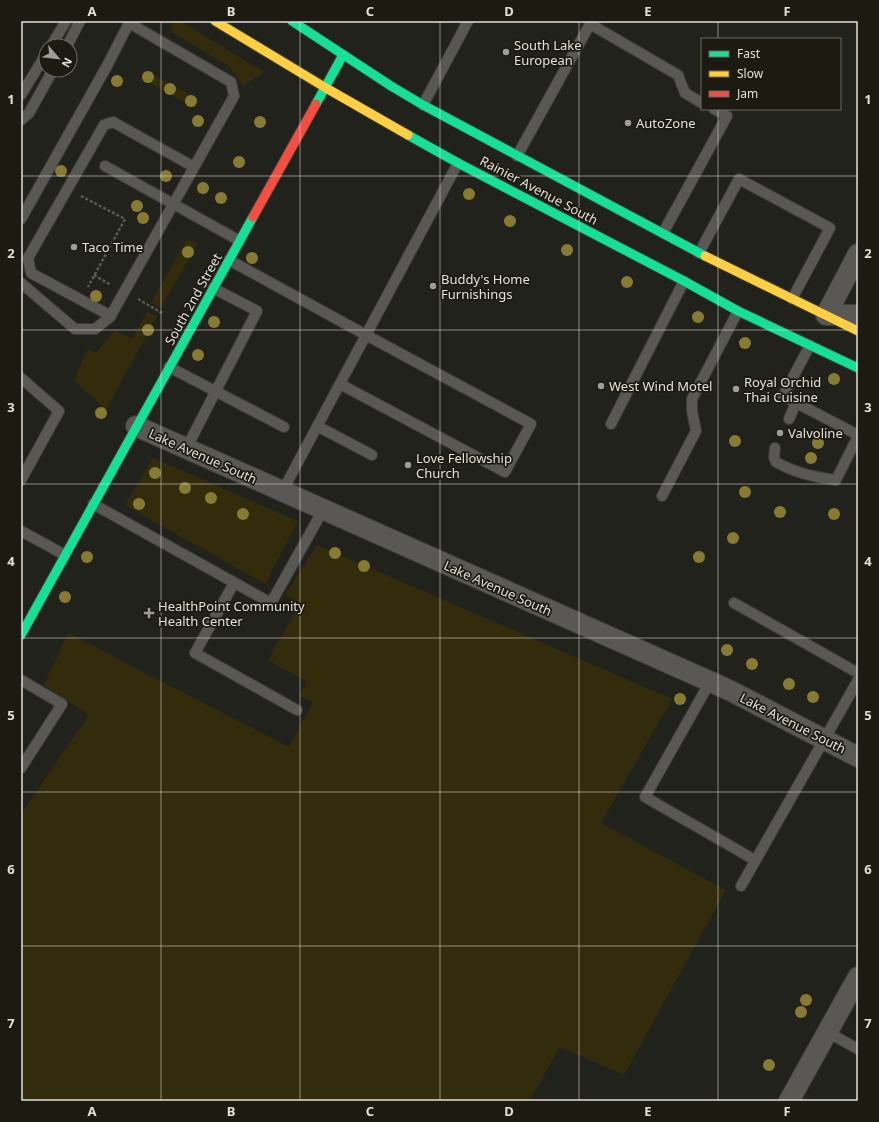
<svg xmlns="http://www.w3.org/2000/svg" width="879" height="1122" viewBox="0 0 879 1122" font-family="'Noto Sans',sans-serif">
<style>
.green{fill:#322c0d}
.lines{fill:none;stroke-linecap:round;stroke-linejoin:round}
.lane-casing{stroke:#3e3e39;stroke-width:12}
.street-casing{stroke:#3e3e39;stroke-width:22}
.fast-casing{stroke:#3e3e39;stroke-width:11}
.slow-casing{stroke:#3e3e39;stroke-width:11}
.jam-casing{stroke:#3e3e39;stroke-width:11}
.path{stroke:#595956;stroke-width:2.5;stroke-dasharray:3 2;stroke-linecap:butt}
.lane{stroke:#595854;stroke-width:10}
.street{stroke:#595854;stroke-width:20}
.fast{stroke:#16e098;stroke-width:9}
.slow{stroke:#ffcf43;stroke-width:9}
.jam{stroke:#f24e42;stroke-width:9}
.tree{fill:#877b34}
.grid{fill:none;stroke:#e1e0da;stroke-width:1;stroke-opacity:0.55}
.poi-dot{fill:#9e9e98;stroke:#1c1a11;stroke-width:1.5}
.labels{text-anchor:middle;stroke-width:3.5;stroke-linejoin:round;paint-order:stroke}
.poi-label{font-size:13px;fill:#e1e0da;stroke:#1c1a11;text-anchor:start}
.street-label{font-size:13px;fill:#e1e0da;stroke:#1c1a11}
.neatline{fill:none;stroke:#e1e0da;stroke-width:1.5}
.grid-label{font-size:13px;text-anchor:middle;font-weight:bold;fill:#e1e0da}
</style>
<rect width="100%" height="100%" fill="#22221d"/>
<!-- green -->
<g class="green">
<path d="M172 21H180L264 72 243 86 230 67 175 34C172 29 169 26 172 21Z"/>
<path d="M145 70 199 100 195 108 141 78Z"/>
<path d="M187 239 197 244 161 308 151 303Z"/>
<path d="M147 312H148L157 316 106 410 74 380 88 349 96 353 113 332 116 331 132 339Z"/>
<path d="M153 458 298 521 265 584 125 505Z"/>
<path d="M317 545 672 699 601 823 726 890 624 1075 560 1047 529 1101H21V814L89 715 44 685 68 633 289 747 313 702 299 696 307 682 268 660 298 607 290 597 285 595Z"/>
</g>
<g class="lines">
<!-- lane casing -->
<g class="lane-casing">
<g id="lane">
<path d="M51 46 66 21"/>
<path d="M67 46 80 21"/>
<path d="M21 95 46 54"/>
<path d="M423 105 468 21"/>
<path d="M21 120 29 113 53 70"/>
<path d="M517 156 590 24 678 75 685 93 702 103"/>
<path d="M105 166 240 241"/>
<path d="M21 219 108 64 130 21"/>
<path d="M663 233 727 116 714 109"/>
<path d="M699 253 739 179 830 228 792 299"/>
<path d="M229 260 366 335 458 163"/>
<path d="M21 283 75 329H95L110 317 234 96 231 82 129 23"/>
<path d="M111 316 31 273 28 258 104 125 113 122 194 167"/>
<path d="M810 345 783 396 858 435"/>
<path d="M169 367 284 427"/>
<path d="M21 378 59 411 21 480"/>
<path d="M789 419 796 403"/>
<path d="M611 424 684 281"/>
<path d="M317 426 372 455"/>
<path d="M775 448 774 457 776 462C795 473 814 477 836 480L858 436"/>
<path d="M186 449 257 311 213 288"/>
<path d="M282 492 366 335 531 424 505 472 340 384"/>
<path d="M662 496 696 431 692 411V399L738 311"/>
<path d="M93 504 271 603 323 510"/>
<path d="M21 531 65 555"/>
<path d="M234 583 195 653 297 710"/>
<path d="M734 603 858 673"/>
<path d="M21 680 62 704 21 768"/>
<path d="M710 682 645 797 755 860"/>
<path d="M741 886 858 680"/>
<path d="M827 1032 858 1049"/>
</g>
</g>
<!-- street casing -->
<g class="street-casing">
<g id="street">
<path d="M858 254 826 315H858"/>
<path d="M136 426 729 690 858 757"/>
<path d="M789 1101 858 977"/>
</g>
</g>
<!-- fast casing -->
<g class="fast-casing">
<g id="fast">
<path d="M292 21 391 86 423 105 705 256"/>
<path d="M316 104 343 55"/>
<path d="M408 135 458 163 684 281 738 311 858 368"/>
<path d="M21 635 253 217"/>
</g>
</g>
<!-- slow casing -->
<g class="slow-casing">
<g id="slow">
<path d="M215 21 326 88 408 135"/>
<path d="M705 256 858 331"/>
</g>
</g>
<!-- jam casing -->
<g class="jam-casing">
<path id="jam" d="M253 217 316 104"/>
</g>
<!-- path -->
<g class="path">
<path d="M81 196 125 219 88 287"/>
<path d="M94 275 111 285"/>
<path d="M138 299 162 313"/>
</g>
<!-- lane -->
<use href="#lane" class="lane"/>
<!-- street -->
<use href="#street" class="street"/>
<!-- fast -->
<use href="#fast" class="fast"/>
<!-- slow -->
<use href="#slow" class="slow"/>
<!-- jam -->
<use href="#jam" class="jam"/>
</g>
<!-- trees -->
<g class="tree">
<circle cx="148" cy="77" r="6"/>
<circle cx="117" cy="81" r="6"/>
<circle cx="170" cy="89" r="6"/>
<circle cx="191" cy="101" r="6"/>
<circle cx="198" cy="121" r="6"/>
<circle cx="260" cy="122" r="6"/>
<circle cx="239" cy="162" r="6"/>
<circle cx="61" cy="171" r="6"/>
<circle cx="166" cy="176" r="6"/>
<circle cx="203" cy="188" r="6"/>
<circle cx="469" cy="194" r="6"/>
<circle cx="221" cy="198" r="6"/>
<circle cx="137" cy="206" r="6"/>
<circle cx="143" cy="218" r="6"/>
<circle cx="510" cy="221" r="6"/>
<circle cx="567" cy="250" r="6"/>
<circle cx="188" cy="252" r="6"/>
<circle cx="252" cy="258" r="6"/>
<circle cx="627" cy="282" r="6"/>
<circle cx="96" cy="296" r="6"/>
<circle cx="698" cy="317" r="6"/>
<circle cx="214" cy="322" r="6"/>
<circle cx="148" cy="330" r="6"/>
<circle cx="745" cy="343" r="6"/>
<circle cx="198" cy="355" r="6"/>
<circle cx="834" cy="379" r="6"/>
<circle cx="101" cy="413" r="6"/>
<circle cx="735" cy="441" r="6"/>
<circle cx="818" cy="443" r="6"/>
<circle cx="811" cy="458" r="6"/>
<circle cx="155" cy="473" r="6"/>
<circle cx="185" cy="488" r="6"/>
<circle cx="745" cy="492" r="6"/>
<circle cx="211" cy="498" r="6"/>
<circle cx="139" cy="504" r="6"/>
<circle cx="780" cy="512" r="6"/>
<circle cx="243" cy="514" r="6"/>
<circle cx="834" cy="514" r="6"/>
<circle cx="733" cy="538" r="6"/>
<circle cx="335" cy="553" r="6"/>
<circle cx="87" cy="557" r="6"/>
<circle cx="699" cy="557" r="6"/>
<circle cx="364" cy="566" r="6"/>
<circle cx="65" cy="597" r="6"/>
<circle cx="727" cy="650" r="6"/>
<circle cx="752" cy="664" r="6"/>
<circle cx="789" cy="684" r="6"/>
<circle cx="813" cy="697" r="6"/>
<circle cx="680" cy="699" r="6"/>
<circle cx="806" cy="1000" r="6"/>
<circle cx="801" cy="1012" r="6"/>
<circle cx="769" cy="1065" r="6"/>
</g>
<!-- grid -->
<path class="grid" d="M161 21V1101M300 21V1101M440 21V1101M579 21V1101M718 21V39M718 109V1101M21 176H858M21 330H858M21 484H858M21 638H858M21 792H858M21 946H858"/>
<!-- markers -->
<g class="poi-dot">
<circle cx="506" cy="52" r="4"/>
<circle cx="628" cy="123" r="4"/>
<circle cx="74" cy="247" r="4"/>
<circle cx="433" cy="286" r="4"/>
<circle cx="601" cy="386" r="4"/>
<circle cx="736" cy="389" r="4"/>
<circle cx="780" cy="433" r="4"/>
<circle cx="408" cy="465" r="4"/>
<path d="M147 607h4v4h4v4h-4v4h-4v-4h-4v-4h4z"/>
</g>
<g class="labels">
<!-- poi labels -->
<g class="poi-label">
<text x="514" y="50">South Lake<tspan x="514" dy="15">European</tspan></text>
<text x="636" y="128">AutoZone</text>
<text x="82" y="252">Taco Time</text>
<text x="441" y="284">Buddy's Home<tspan x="441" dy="15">Furnishings</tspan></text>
<text x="744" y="387">Royal Orchid<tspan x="744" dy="15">Thai Cuisine</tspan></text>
<text x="609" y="391">West Wind Motel</text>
<text x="788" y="438">Valvoline</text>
<text x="416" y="463">Love Fellowship<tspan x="416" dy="15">Church</tspan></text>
<text x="158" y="611">HealthPoint Community<tspan x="158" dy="15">Health Center</tspan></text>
</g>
<!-- street labels -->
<g class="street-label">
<text transform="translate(539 190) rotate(28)" y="5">Rainier Avenue South</text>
<text transform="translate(193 299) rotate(-61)" y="5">South 2nd Street</text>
<text transform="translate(203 456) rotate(24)" y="5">Lake Avenue South</text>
<text transform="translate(498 588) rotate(24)" y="5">Lake Avenue South</text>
<text transform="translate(793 723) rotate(27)" y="5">Lake Avenue South</text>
</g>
</g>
<!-- border -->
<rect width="879" height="1122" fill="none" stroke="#1c1a11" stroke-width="44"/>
<!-- legend -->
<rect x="701" y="38" width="140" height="72" fill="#1c1a11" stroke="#6b6961"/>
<rect x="709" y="51" width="20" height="6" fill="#16e098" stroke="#6b6961"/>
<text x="737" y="58" font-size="12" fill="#e1e0da">Fast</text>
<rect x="709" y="71" width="20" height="6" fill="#ffcf43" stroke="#6b6961"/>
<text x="737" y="78" font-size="12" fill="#e1e0da">Slow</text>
<rect x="709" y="91" width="20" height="6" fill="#f24e42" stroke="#6b6961"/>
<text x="737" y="98" font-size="12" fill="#e1e0da">Jam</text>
<!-- north arrow -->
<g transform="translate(58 58) rotate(118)"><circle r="19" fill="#1c1a11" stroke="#6b6961"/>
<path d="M0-3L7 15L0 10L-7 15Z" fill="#9e9e98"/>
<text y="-6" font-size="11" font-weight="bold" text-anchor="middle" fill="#e1e0da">N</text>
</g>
<rect x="22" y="22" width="835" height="1078" class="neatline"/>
<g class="grid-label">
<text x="92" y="16">A</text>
<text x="231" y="16">B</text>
<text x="370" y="16">C</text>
<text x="509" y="16">D</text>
<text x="648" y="16">E</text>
<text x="787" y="16">F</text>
<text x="11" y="104">1</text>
<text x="868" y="104">1</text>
<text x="11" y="258">2</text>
<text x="868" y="258">2</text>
<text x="11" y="412">3</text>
<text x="868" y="412">3</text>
<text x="11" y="566">4</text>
<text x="868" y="566">4</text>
<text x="11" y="720">5</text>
<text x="868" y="720">5</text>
<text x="11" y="874">6</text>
<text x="868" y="874">6</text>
<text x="11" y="1028">7</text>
<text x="868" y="1028">7</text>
<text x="92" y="1116">A</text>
<text x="231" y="1116">B</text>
<text x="370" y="1116">C</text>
<text x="509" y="1116">D</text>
<text x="648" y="1116">E</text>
<text x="787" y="1116">F</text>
</g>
</svg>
